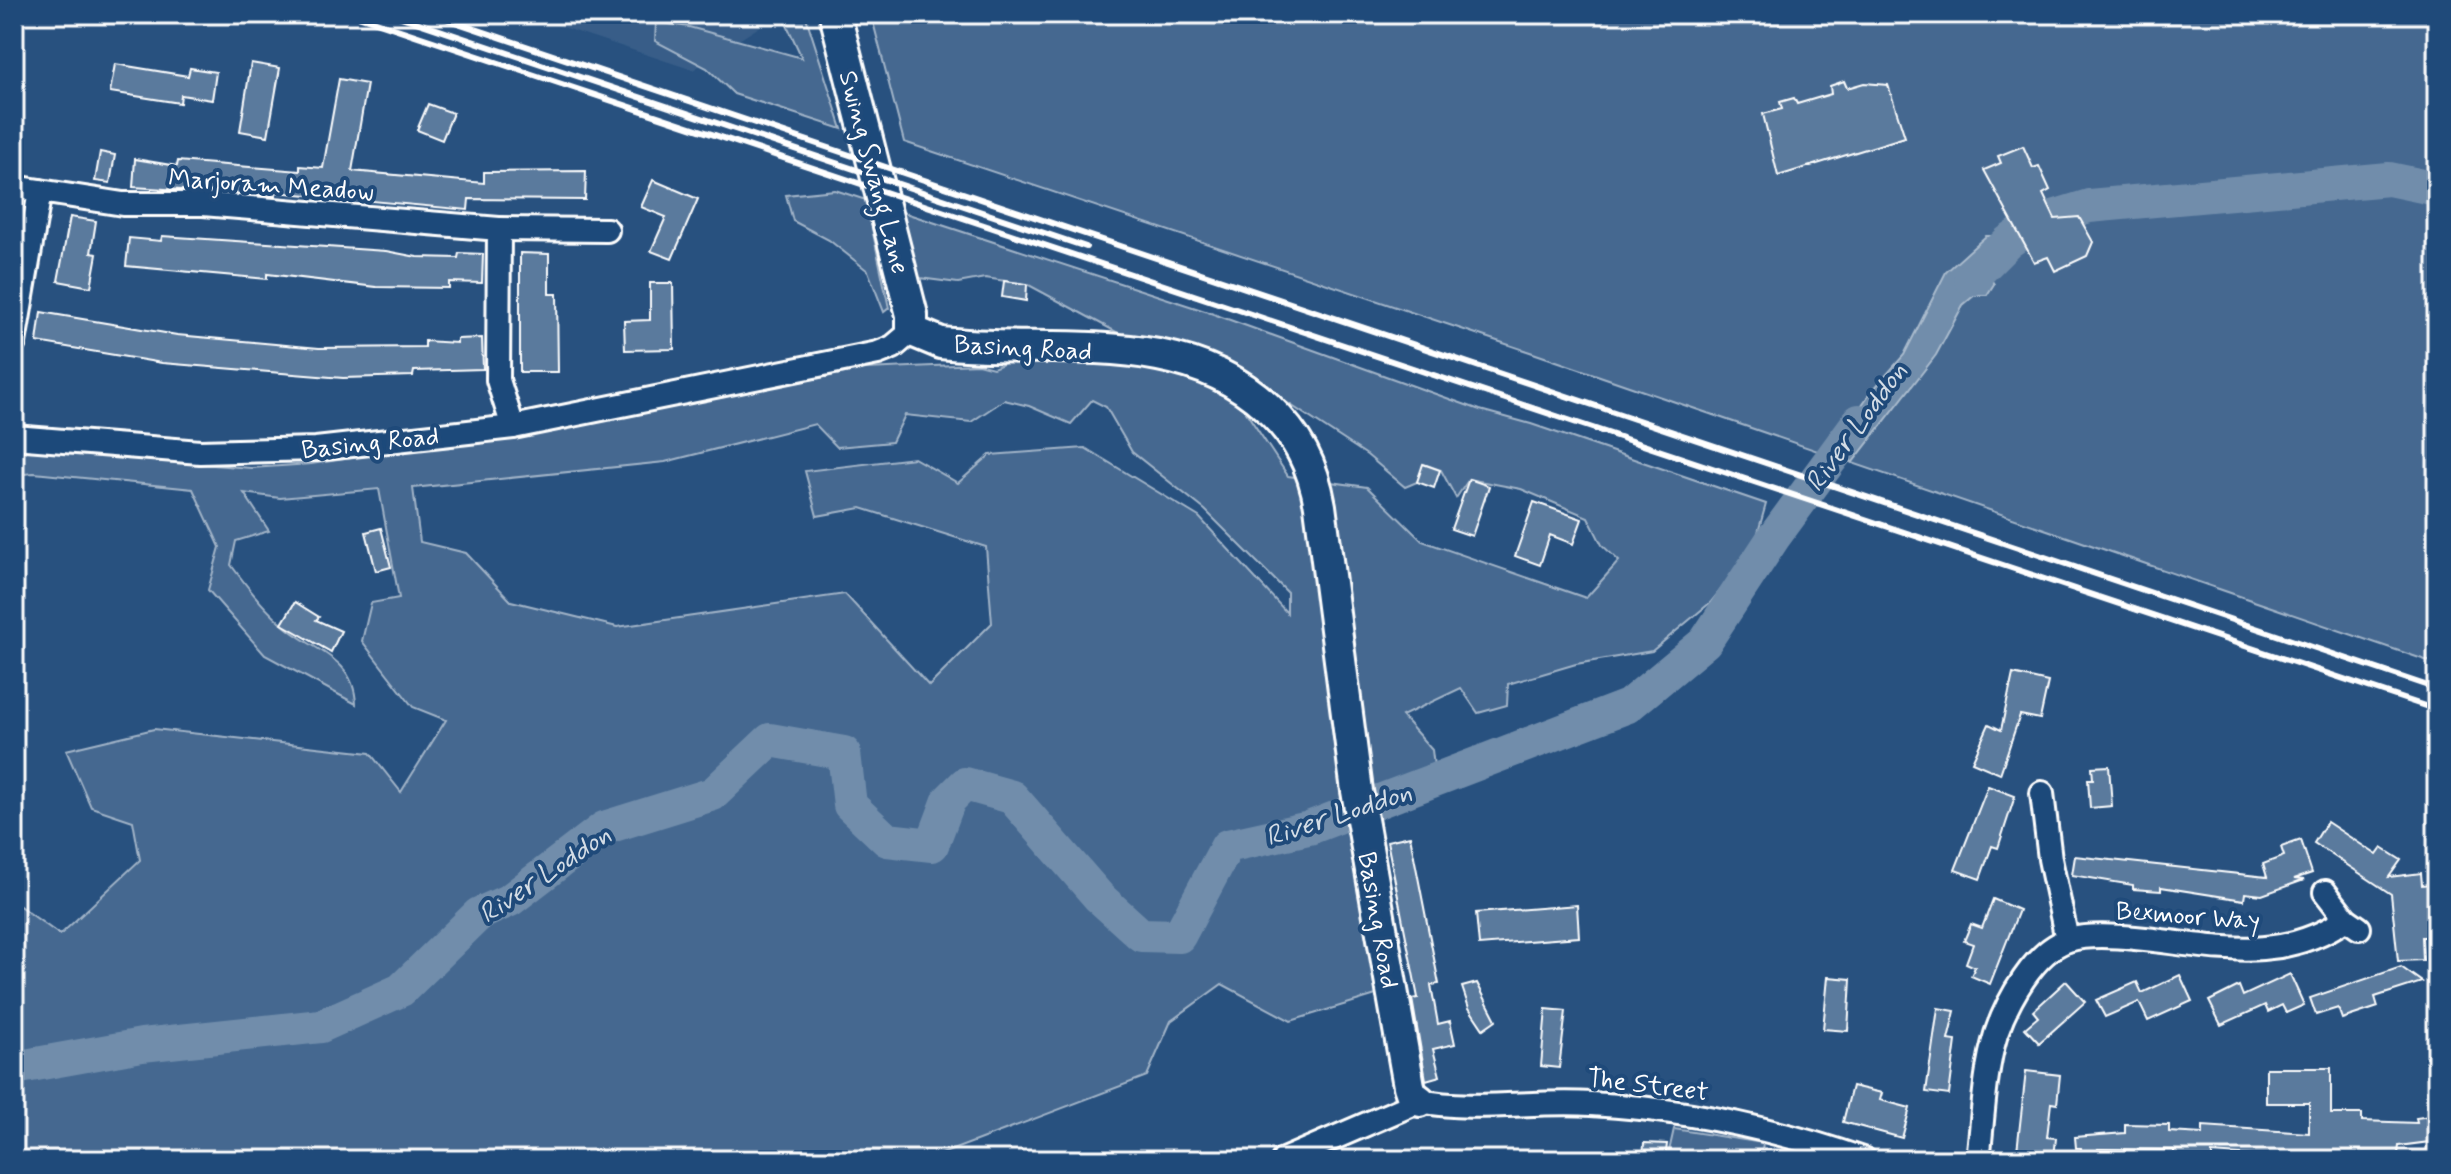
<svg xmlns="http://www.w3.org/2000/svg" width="2451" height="1174" viewBox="0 0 2451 1174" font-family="Mynerve,sans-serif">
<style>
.built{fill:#375d88}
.green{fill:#446890;stroke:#a2b4c8;stroke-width:2;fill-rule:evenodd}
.water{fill:#718dab;stroke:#aabbcd;stroke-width:2}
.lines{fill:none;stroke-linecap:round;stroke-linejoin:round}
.river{stroke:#718dab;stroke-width:34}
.building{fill:#5a7a9d;stroke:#fff;stroke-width:2}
.street-casing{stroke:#fff;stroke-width:28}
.secondary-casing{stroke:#fff;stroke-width:36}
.street{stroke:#1f4a7a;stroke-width:22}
.secondary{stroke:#1f4a7a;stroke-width:30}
.rail{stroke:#fff;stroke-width:6}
.labels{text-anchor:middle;stroke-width:8;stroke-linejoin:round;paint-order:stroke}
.street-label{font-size:26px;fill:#fff;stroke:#1f4a7a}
.water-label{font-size:28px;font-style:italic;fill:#d4dde6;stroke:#1f4a7a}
</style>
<rect width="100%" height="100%" fill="#28517f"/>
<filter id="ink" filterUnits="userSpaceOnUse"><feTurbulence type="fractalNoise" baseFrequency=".0125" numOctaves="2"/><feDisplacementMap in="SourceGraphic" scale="16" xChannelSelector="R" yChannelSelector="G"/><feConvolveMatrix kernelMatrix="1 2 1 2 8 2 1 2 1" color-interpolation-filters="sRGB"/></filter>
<g filter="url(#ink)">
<!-- built -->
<path class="built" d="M523 14H779L693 70Z"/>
<!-- green -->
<g class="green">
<path d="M782 14H805L842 129 734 94 707 68 655 41 656 22 689 27 802 58Z"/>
<path d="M871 14H2437V664L1533 353 904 142Z"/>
<path d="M835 190 866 200 889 308 884 312 868 271 829 240 793 221 786 195Z"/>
<path d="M899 211 1205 311 1480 410 1531 424 1766 504 1753 550 1711 602 1652 651 1576 664 1508 684 1507 705 1478 713 1461 688 1402 716 1432 750 1435 775 1370 800 1342 753 1376 995 1291 1021 1222 984 1171 1021 1147 1076 926 1160H14V902L60 935 140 860 133 821 91 807 66 750 154 729 370 753 401 792 446 720 413 707 362 641 371 603 399 598 379 489 280 498 244 493 269 531 236 541 231 565C246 585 261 605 280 622 309 651 354 654 356 704L265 655 208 590 220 547 193 489 34 473 14 475V449L251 468 311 464 562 427 866 369 978 364 993 368 1021 357 1176 368 1238 400 1288 476 1367 487 1422 541 1586 598 1619 561 1602 545 1588 517 1521 489 1469 479 1456 498 1441 470 1424 464 1417 482 1405 487 1367 455 1266 389 1120 334 1027 284 985 278 958 283 912 277ZM1004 400 1029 406 1071 424 1092 400 1106 407 1132 452 1205 510 1287 592V613L1199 517 1085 448 990 455 958 483 914 458 805 471 817 516 861 508 986 547 992 623 929 686 845 594 617 627 511 601 466 553 420 542 413 488 665 462 815 424 837 447 892 442 905 415 971 422Z"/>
<path d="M1674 1129 1763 1143 1762 1151 1800 1160H1667Z"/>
</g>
<!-- water -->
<path class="water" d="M1986 236H1993L2003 245 1990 278 1994 284 1987 295H1975L1963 305 1936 355 1853 462 1827 454 1871 392 1904 355 1946 272Z"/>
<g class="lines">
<!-- river -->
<g class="river">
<path d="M1971 279 2008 242 2037 222 2089 206 2389 179 2437 189"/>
<path d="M14 1068 142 1045 321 1026 401 990 479 914 510 900 604 828 713 794 770 740 844 753 850 805 887 840 932 845 949 800 965 784 1012 797 1099 897 1141 935 1179 936 1227 846 1309 828 1628 706 1705 642 1774 537 1859 421"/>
</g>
</g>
<!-- building -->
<g class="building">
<path d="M251 63 280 68 268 136 240 131Z"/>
<path d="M115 64 188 76 190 68 216 72 212 100 181 95 180 103 110 92Z"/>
<path d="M339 79 367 84 352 171 484 183V172L586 171 585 200 469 199 468 210 276 192V196L133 187 135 159 177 166 178 161 300 171V166L323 168Z"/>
<path d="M1844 81 1847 88 1864 83 1888 85 1905 137 1778 176 1763 114 1782 109 1780 102 1794 98 1797 104 1831 94 1830 86Z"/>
<path d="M428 104 453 113 442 140 417 130Z"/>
<path d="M2023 146 2033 168 2039 166 2050 190 2043 194 2055 219 2079 217 2093 242 2087 256 2055 271 2048 257 2034 262 1984 170 2001 163 1998 156Z"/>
<path d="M100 152 115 155 110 183 95 181Z"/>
<path d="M653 180 698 199 672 259 651 251 666 217 641 207Z"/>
<path d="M70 217 96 221 91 253 97 254 91 287 58 281Z"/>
<path d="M162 236 386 251 417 257 458 258 459 253 483 254 482 283 449 282V288L376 287 267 274V279L126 266 129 238 161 241Z"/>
<path d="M520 253 549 254V294H557L558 372H520Z"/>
<path d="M1004 281 1027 284 1026 301 1002 297Z"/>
<path d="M650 283H673L674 349 625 350 624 321 650 320Z"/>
<path d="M41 312 177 335 319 348 425 347V341L457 343V339L482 338 483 369 414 371 413 376 343 378 162 363 37 342Z"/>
<path d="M1423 464 1440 470 1434 488 1417 482Z"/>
<path d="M1469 479 1489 486 1472 536 1451 529Z"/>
<path d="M1534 502 1582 519 1573 544 1550 535 1540 565 1515 556Z"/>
<path d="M381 528 391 567 376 571 366 532Z"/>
<path d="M295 602 319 617 316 620 341 631 331 652 282 624Z"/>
<path d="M2013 674 2048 682 2040 719 2020 715 2000 774 1972 762 1989 724 2001 730Z"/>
<path d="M2109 766 2112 806 2090 808 2088 779H2093L2092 767Z"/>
<path d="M1988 786 2015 796 1998 848 1992 846 1980 879 1955 870Z"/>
<path d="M2327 822 2377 855 2382 848 2401 860 2389 877 2421 873 2422 885 2430 884V937H2422L2423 960 2398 961 2391 894 2314 843Z"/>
<path d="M1410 836 1439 984 1431 985 1438 1024 1450 1021 1455 1044 1433 1049 1440 1076 1426 1080 1412 999 1418 998 1387 841Z"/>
<path d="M2301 840 2312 873 2294 879 2304 880 2262 895 2245 893 2244 900 2161 887V891L2133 889V885L2072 875 2075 856 2267 877 2263 864 2284 856 2281 847Z"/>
<path d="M1993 899 2019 910 1990 984 1971 976 1975 967 1966 963 1973 944 1964 941 1971 924 1982 928Z"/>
<path d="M1577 905 1579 937 1479 945 1476 913Z"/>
<path d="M2401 967 2422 982 2375 997 2378 1007 2342 1019 2338 1008 2316 1015 2310 998Z"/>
<path d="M2290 974 2304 1005 2286 1013 2282 1005 2268 1012 2265 1005 2221 1025 2209 1001 2239 986 2243 996Z"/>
<path d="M2180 975 2192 1001 2148 1021 2139 1002 2105 1017 2096 1000 2137 982 2142 993Z"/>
<path d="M1828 977 1851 979 1848 1031 1823 1029Z"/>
<path d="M2066 981 2085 1002 2039 1043 2025 1028 2038 1017 2033 1011Z"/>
<path d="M1477 983 1496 1020 1483 1029 1469 1008 1462 987Z"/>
<path d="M1938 1008 1955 1011 1948 1040 1956 1041 1949 1095 1926 1092Z"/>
<path d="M1546 1009 1566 1011 1559 1068 1541 1066Z"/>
<path d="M2266 1068H2331V1114H2362V1121L2417 1123 2416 1118 2437 1115V1141L2399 1146 2398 1154 2363 1153V1157L2283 1158 2212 1153V1160H2174V1150L2098 1149 2099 1159 2082 1160 2081 1148H2076L2075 1137 2125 1133V1124L2169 1125V1132L2203 1134V1126L2309 1133V1103H2266Z"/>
<path d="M2026 1071 2060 1075 2057 1104 2051 1103 2047 1137 2056 1138 2054 1158 2016 1160Z"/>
<path d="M1852 1086 1882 1093 1880 1100 1910 1108 1902 1138 1843 1122Z"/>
<path d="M1644 1143 1667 1144 1665 1160H1643Z"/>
</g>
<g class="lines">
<!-- street casing -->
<g class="street-casing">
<g id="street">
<path d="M14 187 40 191"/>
<path d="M499 229 607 230"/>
<path d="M14 343 40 191 123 204H203L499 229 498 380 513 427"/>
<path d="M14 437 200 452 316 449 513 427 878 353 893 347 912 331"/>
<path d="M2042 793 2050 859 2067 940"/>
<path d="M2325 892 2346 919 2359 928"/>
<path d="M1283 1160 1420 1101C1475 1112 1535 1100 1591 1104 1684 1109 1777 1129 1865 1160"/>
<path d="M1978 1160C1983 1120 1984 1073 1996 1034 2007 1002 2034 951 2068 940 2088 934 2115 936 2135 938 2211 945 2278 966 2346 919"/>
</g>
</g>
<!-- secondary casing -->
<g class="secondary-casing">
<path id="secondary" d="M835 14 912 315V331L941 343C1049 355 1181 326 1267 407 1298 436 1313 465 1320 506L1357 791 1409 1086 1412 1095 1420 1101"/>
</g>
<!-- street -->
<use href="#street" class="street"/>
<!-- secondary -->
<use href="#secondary" class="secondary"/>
<!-- rail -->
<g class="rail">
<path d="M352 14 2437 710"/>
<path d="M392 14 1086 247"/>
<path d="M431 14 2437 689"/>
</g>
</g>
</g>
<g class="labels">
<!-- street labels -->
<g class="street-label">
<text transform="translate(875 172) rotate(75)" y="9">Swing Swang Lane</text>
<text transform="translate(271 184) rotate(4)" y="9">Marjoram Meadow</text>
<text transform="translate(1023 347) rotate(3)" y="9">Basing Road</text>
<text transform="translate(370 442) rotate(-6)" y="9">Basing Road</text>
<text transform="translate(2188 915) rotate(4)" y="9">Bexmoor Way</text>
<text transform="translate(1379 920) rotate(80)" y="9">Basing Road</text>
<text transform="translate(1648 1084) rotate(7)" y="9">The Street</text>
</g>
<!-- water labels -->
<g class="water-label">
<text transform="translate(1855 426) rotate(-54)" y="10">River Loddon</text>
<text transform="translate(1338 813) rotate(-18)" y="10">River Loddon</text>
<text transform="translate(544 873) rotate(-34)" y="10">River Loddon</text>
</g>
</g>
<!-- margin -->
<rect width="2451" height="1174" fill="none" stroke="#1f4a7a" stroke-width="48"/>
<rect x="24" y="24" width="2403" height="1126" fill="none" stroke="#fff" stroke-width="3" filter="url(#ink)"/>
</svg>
